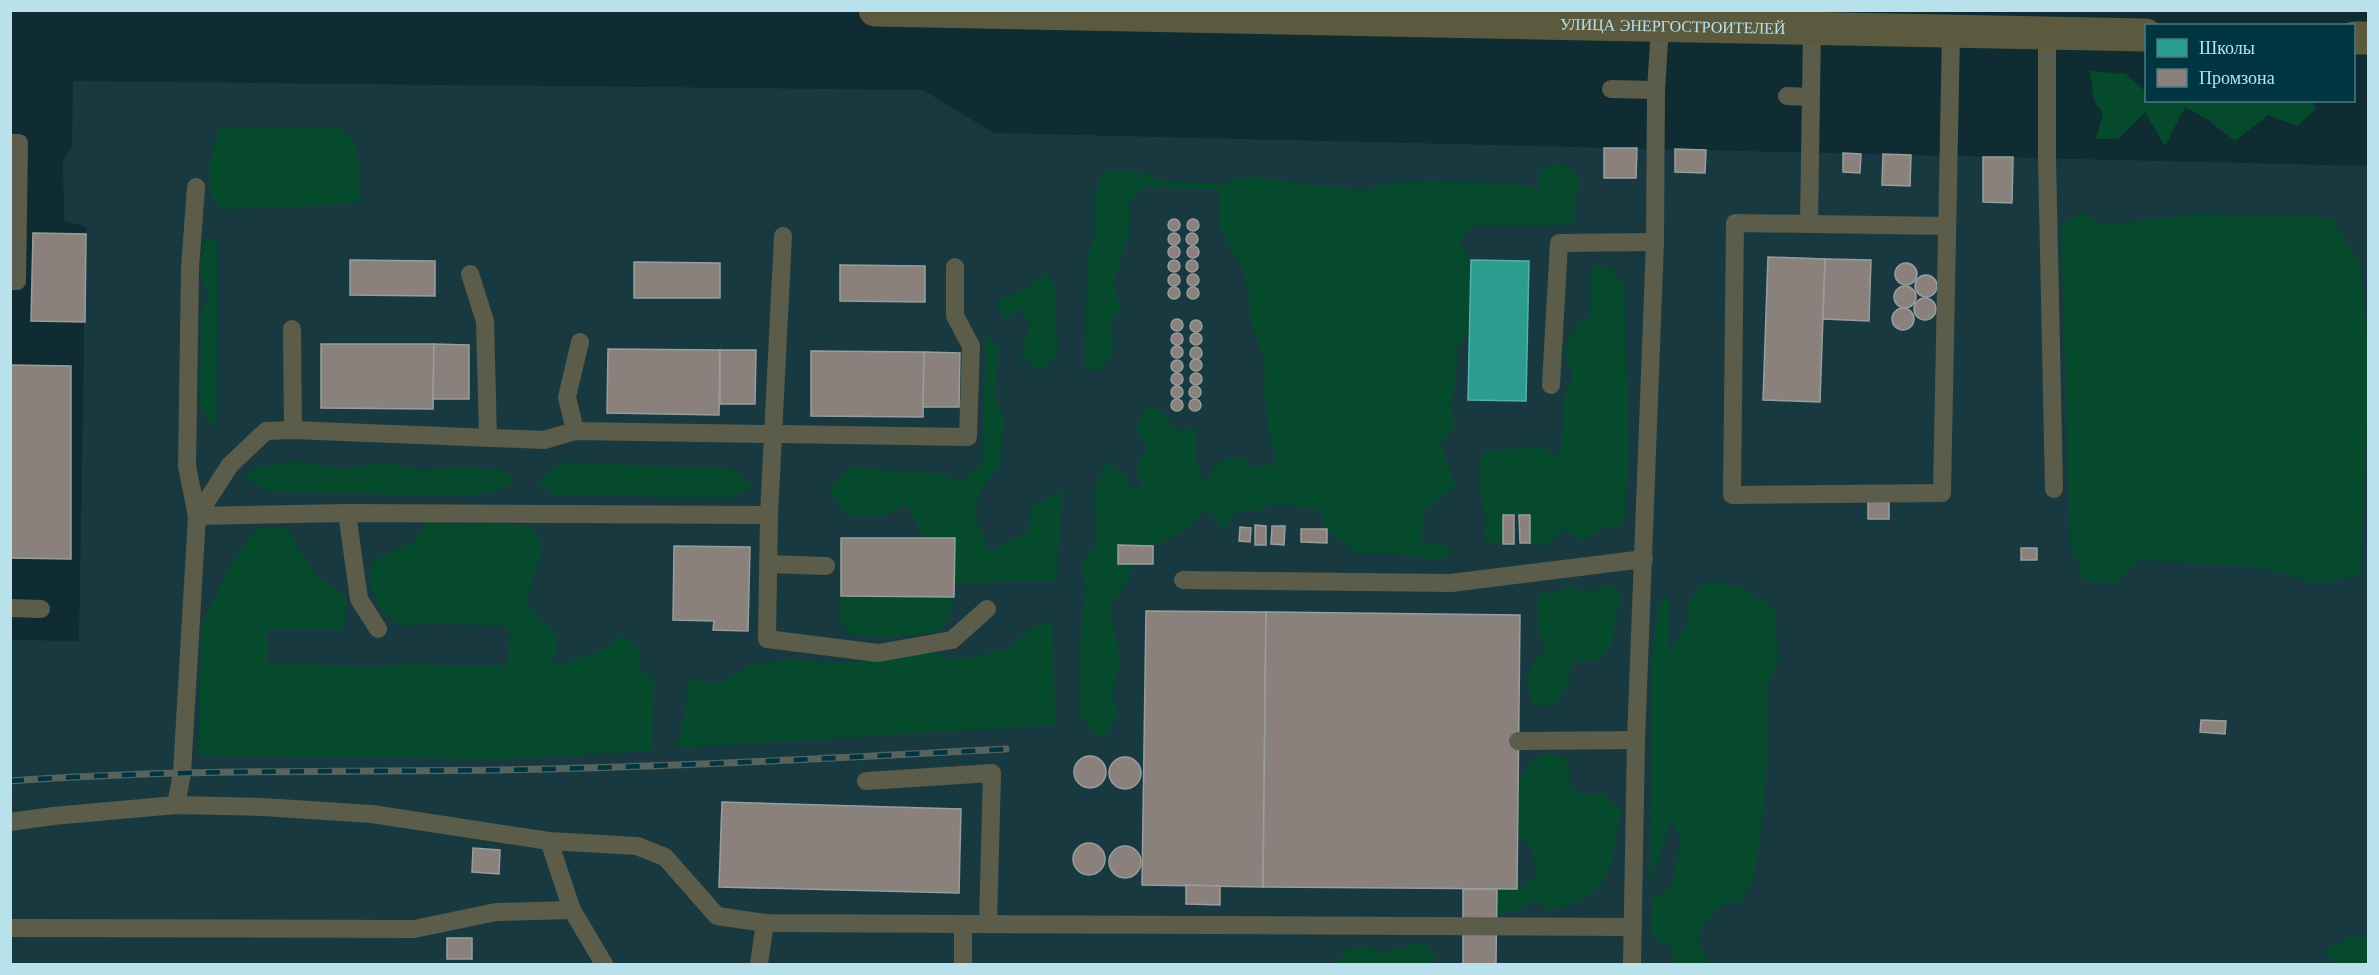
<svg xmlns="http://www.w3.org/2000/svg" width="2379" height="975" viewBox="0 0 2379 975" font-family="'Libre Baskerville',serif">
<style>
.built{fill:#193941}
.green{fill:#064a2d}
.schools{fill:#2a9d8f;stroke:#55b1ab;stroke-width:1.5}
.industry{fill:#8a817c;stroke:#989e9e;stroke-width:1.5}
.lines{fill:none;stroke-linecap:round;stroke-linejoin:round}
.lane{stroke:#5b5c4a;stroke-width:18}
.secondary{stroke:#5c5a3e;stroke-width:33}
.rail-casing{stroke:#57635f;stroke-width:7}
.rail{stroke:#003641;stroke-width:4.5;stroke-dasharray:14;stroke-linecap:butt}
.labels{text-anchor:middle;stroke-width:6;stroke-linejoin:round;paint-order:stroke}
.street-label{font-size:16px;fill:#b8e1ec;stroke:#003641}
</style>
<rect width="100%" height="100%" fill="#0f2c32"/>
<!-- built -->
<path class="built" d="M73 81 923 90 994 133 2368 166V964H11V640L79 641 86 227 64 221 63 159 72 148Z"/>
<!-- green -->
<g class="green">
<path d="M2090 71 2126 74 2146 92V100H2313L2316 109 2297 126 2268 115 2235 141 2208 120 2185 107 2165 146 2145 112 2118 139H2096L2103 113 2094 101Z"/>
<path d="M220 128H338L351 137 358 151 361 202 318 206 219 209C201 182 210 156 220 128Z"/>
<path d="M1560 162 1581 181 1575 200 1574 225 1471 226 1459 243 1471 260 1470 329 1457 347 1456 384 1450 404 1455 426 1441 444 1456 488C1427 505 1418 509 1423 544L1435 542 1454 551 1438 560 1387 553 1357 554 1327 529 1320 509 1276 504 1256 511 1237 510 1226 530 1205 509 1191 527 1153 546 1118 545V564H1133L1129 579 1110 606 1120 660 1112 691 1118 711 1105 737 1090 732 1079 712 1081 621 1086 591 1081 565 1097 542 1094 491 1107 461 1119 470 1133 490 1141 487 1136 465 1148 448 1136 429 1146 408 1162 410 1173 430 1196 429 1195 456 1204 482 1220 461 1240 456 1252 467 1278 464 1270 439 1264 394 1265 364 1250 319 1249 294 1240 264 1220 228 1219 190 1144 187 1130 201 1131 226 1113 283 1121 308 1109 326 1114 351 1102 370H1085L1087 258 1096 231 1093 204 1104 171 1144 173 1162 181 1220 184 1247 176 1363 191 1390 183 1429 181 1520 184 1537 190 1540 170Z"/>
<path d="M2083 213 2101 225 2197 214 2332 217 2360 264 2368 343V407L2360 575 2318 584 2260 567 2141 560 2115 583 2084 581 2070 543 2061 224Z"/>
<path d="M204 240 218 241 216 431 200 404 201 315 209 296 200 273Z"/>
<path d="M1591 266 1610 267 1624 285 1629 454 1624 523 1602 530 1580 541 1563 528 1548 546 1530 543 1529 515H1503V544L1484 540 1486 518 1478 483 1483 452 1536 446 1561 456 1565 394 1574 376 1563 351 1577 325 1590 316Z"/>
<path d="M1048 274 1054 285 1058 356 1040 370 1020 357 1031 324 1020 310 1006 319 995 302 1024 289Z"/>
<path d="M986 330 999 351 994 394 1004 419 1000 463 981 491 974 512 989 551 1027 533 1033 504 1063 491 1056 581 954 583 955 539 922 538 907 503 887 515H845L828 489 854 466 900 472 928 471 962 481 982 465Z"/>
<path d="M295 461 344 469 385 463 422 470 456 467 501 470 517 483 487 494 461 496 271 492 244 478 260 466Z"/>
<path d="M561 462 733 469 753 487 730 498 553 495 538 484Z"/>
<path d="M426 522 530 525 543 546 525 603 558 637 553 667 601 651 622 635 638 645 641 670 654 679 652 751 501 759 198 756 202 626 229 567 256 528H288L300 552 316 575 347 598 344 630 268 629V664L344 665 367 669 399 664 508 666 510 626 426 623 404 627 380 610 368 580 375 559 413 542Z"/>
<path d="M1715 582 1742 587 1774 608 1779 660 1768 683V752L1761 834 1753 881 1741 901 1716 907 1697 937 1708 964H1672L1673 949 1652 936V899L1672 887 1681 838 1672 819 1650 884 1652 655 1657 615 1666 592 1669 604V655L1685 629 1690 600 1702 584Z"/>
<path d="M1613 583 1620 598 1611 647 1594 662 1572 661 1568 685 1556 705 1534 706 1526 683 1535 659 1547 652 1537 625 1539 594 1571 588 1595 591Z"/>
<path d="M841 596 954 597 950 616 938 632 892 638 851 635 839 619Z"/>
<path d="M1053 622 1055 725 676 748 684 718 688 678 712 685 730 678 746 667 788 659 838 663 935 653 956 660 1008 649 1028 629Z"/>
<path d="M1549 753 1569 760V785L1585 796 1602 793 1621 811C1618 831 1612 878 1596 891 1582 902 1564 907 1548 910L1536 901 1520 910 1496 915 1497 889H1517L1537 877 1532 848 1517 836C1518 801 1509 766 1549 753Z"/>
<path d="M2353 935 2368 939V964H2334L2325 951Z"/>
<path d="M1422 943 1436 953 1432 964H1335L1346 950 1365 946 1379 953Z"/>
</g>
<!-- schools -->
<path class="schools" d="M1471 260 1529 261 1526 401 1468 400Z"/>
<!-- industry -->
<g class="industry">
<path d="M1604 148H1637L1636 178H1604Z"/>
<path d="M1675 149 1706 150 1705 173 1675 172Z"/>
<path d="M1843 153 1861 154 1860 173 1843 172Z"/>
<path d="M1883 154 1911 155 1910 186 1882 185Z"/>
<path d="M1983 157H2013L2012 203 1983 202Z"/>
<circle cx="1193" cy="225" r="6"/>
<circle cx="1174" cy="225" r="6"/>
<circle cx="1192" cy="239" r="6"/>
<circle cx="1174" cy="239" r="6"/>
<path d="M33 233 86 234 85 322 31 321Z"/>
<circle cx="1174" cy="252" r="6"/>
<circle cx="1193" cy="252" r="6"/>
<path d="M1768 257 1825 259 1820 402 1763 400Z"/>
<path d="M1825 259 1871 260 1869 321 1823 319Z"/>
<circle cx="1192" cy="266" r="6"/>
<circle cx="1174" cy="266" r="6"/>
<path d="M350 260 435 261V296L350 295Z"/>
<path d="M634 262 720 263V298H634Z"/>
<circle cx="1906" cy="274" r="11"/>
<path d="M840 265 925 266V302L840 301Z"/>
<circle cx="1193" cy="280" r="6"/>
<circle cx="1174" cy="280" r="6"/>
<circle cx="1926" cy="286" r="11"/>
<circle cx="1905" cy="297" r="11"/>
<circle cx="1193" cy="293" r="6"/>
<circle cx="1174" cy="293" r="6"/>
<circle cx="1925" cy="309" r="11"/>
<circle cx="1903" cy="319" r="11"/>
<circle cx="1177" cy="325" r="6"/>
<circle cx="1196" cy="326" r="6"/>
<circle cx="1196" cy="339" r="6"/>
<circle cx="1177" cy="339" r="6"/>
<path d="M321 344H434L433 409 321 408Z"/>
<path d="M434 344 469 345V399H433Z"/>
<circle cx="1177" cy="352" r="6"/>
<circle cx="1196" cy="353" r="6"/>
<path d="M608 349 720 350 719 415 607 413Z"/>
<path d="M720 350H756L755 404H720Z"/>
<path d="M811 351 924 352 923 417 811 416Z"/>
<path d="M924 352 960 353 959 407H923Z"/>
<circle cx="1196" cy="365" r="6"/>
<circle cx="1177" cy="366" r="6"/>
<path d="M10 365 71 366V559L10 558Z"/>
<circle cx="1196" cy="379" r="6"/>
<circle cx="1177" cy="379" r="6"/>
<circle cx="1195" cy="392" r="6"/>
<circle cx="1177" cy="392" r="6"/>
<circle cx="1177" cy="405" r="6"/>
<circle cx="1195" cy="405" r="6"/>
<rect x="1868" y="502" width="21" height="17"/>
<rect x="1503" y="515" width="11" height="29"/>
<path d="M1519 515H1530V543H1520Z"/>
<path d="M1255 525 1266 526V545H1255Z"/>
<path d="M1272 526H1285L1284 545 1271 544Z"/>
<path d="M1240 527 1251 528 1250 542 1239 541Z"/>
<path d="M1301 529H1327V543L1301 542Z"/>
<path d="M841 538H955L954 597 841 596Z"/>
<path d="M1118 545 1153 546V564H1118Z"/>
<path d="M674 546 750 547 748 631 713 630 714 621 673 620Z"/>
<rect x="2021" y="548" width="16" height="12"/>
<path d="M1146 611 1266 612 1263 887 1142 885Z"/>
<path d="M1266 612 1520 615 1517 889 1263 887Z"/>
<path d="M2201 720 2226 721 2225 734 2200 732Z"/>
<circle cx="1090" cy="772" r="16"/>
<circle cx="1125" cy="773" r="16"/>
<path d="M722 802 961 809 959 893 719 887Z"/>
<circle cx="1089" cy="859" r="16"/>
<circle cx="1125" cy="862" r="16"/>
<path d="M473 848 500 850 499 874 472 872Z"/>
<path d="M1186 885 1220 886V905L1186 904Z"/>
<path d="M1463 889H1497L1496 964H1463Z"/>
<rect x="447" y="938" width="25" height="21"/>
</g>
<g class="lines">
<!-- lane -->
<g class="lane">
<path d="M2047 34V158L2054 489"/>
<path d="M1611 89 1656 90"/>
<path d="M1787 96 1811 97"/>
<path d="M10 143H19L17 281H10"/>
<path d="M1809 224 1812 29"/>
<path d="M1947 226 1735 223 1732 495 1942 493 1951 32"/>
<path d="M783 236 769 515 767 639 878 653 952 640 987 609"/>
<path d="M470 274 485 321 488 438"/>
<path d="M292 329 293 430"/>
<path d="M1551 385 1559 243 1655 242"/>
<path d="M575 431 567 397 580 342"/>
<path d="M347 513 359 599 378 629"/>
<path d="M197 516 230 465 266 431 293 430 544 440 575 431 968 437 971 346 955 316V267"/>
<path d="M197 516 347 513 769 515"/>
<path d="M768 564 826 566"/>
<path d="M1183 580 1451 583 1644 559"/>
<path d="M10 608 41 609"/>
<path d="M1518 741 1636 740"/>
<path d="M866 781 992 773 988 924"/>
<path d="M176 805 182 773 197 516 187 466 190 268 196 187"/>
<path d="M10 822 53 816 176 805 263 807 372 814 549 841 637 846 665 857 717 916 765 923 1633 927"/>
<path d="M549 841 572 910 604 964"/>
<path d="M10 928 414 929 496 912 572 910"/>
<path d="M759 964 765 923"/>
<path d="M963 964V924"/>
<path d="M1632 964 1636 740 1655 242 1656 90 1660 26"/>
</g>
<!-- secondary -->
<g class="secondary">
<path id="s1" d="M875 10 2146 35"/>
<path d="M2354 38H2368"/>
</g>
<!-- rail casing -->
<g class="rail-casing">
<path id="rail" d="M10 781C174 769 338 772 501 770 670 767 838 758 1006 749"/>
</g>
<!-- rail -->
<use href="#rail" class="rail"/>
</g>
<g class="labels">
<!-- street labels -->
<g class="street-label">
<text dy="6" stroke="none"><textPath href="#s1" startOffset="798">УЛИЦА ЭНЕРГОСТРОИТЕЛЕЙ</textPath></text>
</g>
</g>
<!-- border -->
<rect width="2379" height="975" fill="none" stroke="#b8e1ec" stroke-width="24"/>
<!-- legend -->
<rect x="2145" y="24" width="210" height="78" fill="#003641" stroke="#4a7a85" stroke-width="1.5"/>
<rect x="2157" y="39" width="30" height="18" fill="#2a9d8f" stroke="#4a7a85" stroke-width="1.5"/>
<text x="2199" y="54" font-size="18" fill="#b8e1ec">Школы</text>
<rect x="2157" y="69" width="30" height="18" fill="#8a817c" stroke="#4a7a85" stroke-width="1.5"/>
<text x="2199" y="84" font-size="18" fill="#b8e1ec">Промзона</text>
</svg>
